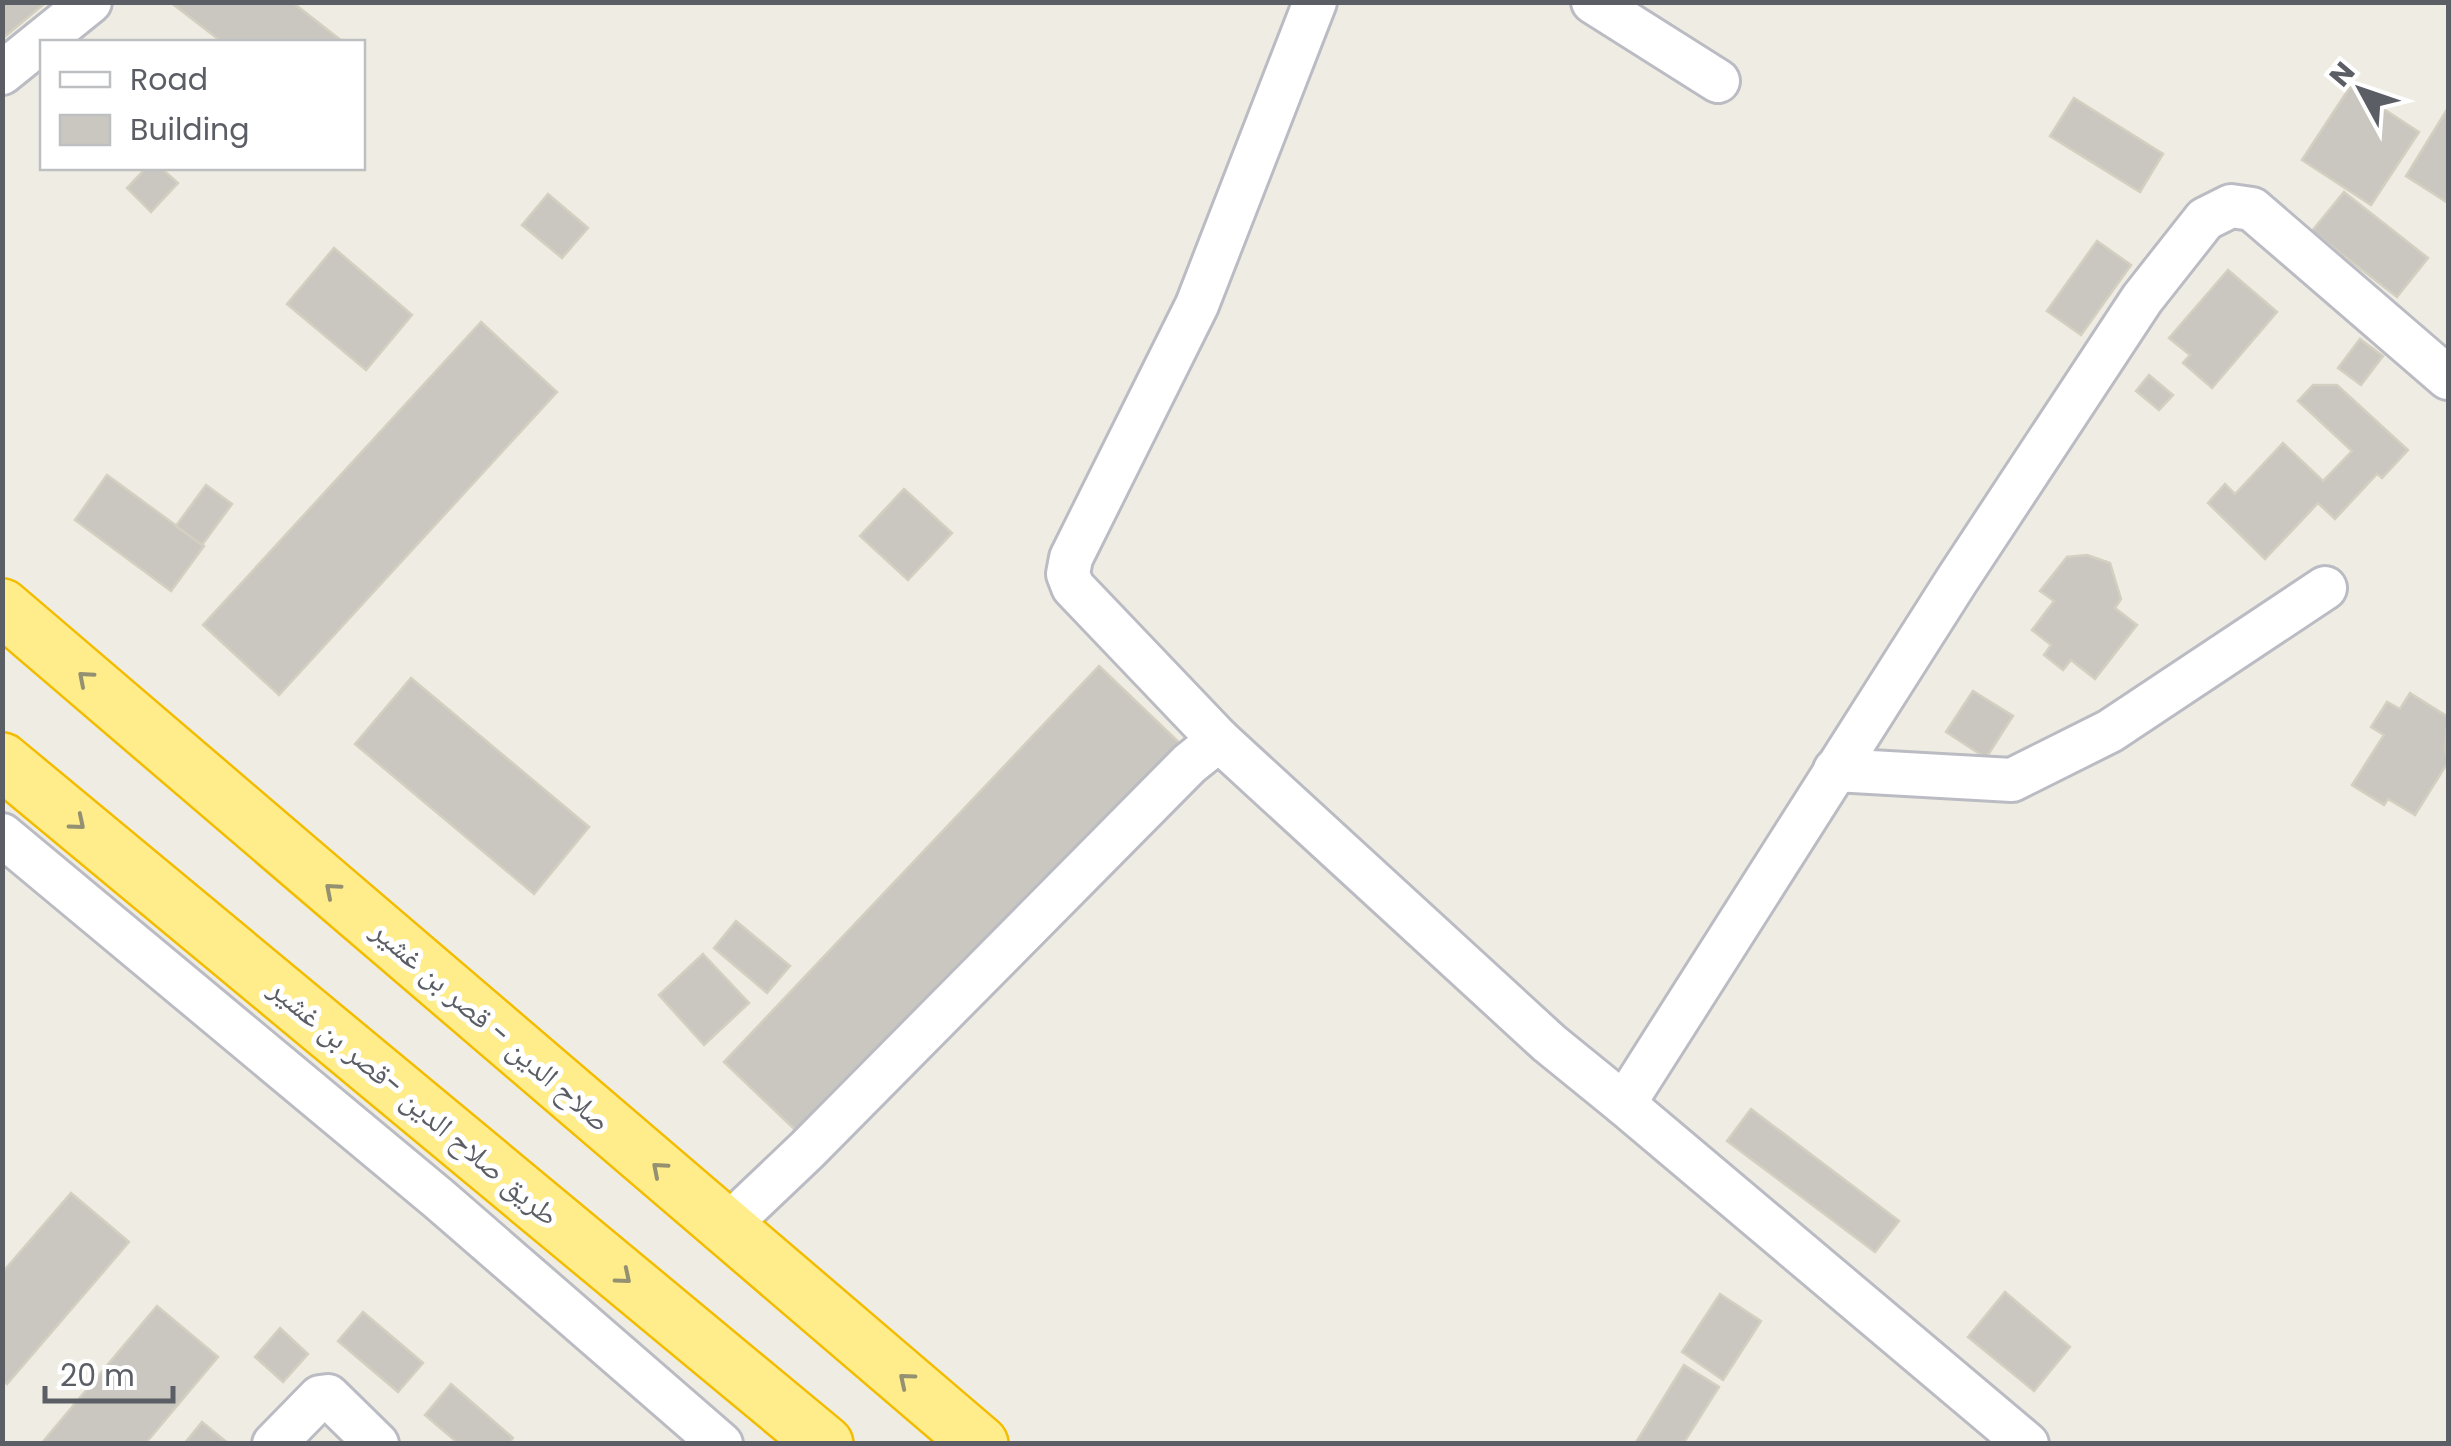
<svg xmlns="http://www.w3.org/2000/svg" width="2451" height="1446" viewBox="0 0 2451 1446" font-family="Poppins,'Noto Naskh Arabic',sans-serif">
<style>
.building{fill:#cac7c0;stroke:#d4d0c1;stroke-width:2.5}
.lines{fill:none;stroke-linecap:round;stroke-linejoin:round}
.minor-casing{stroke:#bbbcc3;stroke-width:48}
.highway-casing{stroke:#f2bc00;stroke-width:60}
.minor{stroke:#fff;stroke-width:42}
.highway{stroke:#ffec8a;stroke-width:55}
.oneway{stroke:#949072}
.labels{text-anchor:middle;stroke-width:10;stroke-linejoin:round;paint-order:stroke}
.street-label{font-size:30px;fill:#5b5e65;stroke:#fff}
</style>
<rect width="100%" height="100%" fill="#efede3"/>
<!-- building -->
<g class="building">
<path d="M2 2H43L44 4 2 39Z"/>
<path d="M170 2H292L342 41 222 42Z"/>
<path d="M2350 87 2419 132 2371 205 2302 160Z"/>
<path d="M2074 98 2163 154 2140 192 2050 136Z"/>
<path d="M2448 108V203L2406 176Z"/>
<path d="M146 168H161L178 183 151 212 127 188Z"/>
<path d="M2344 192 2428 258 2397 297 2312 231Z"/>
<path d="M548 194 588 228 562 258 522 225Z"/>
<path d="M2097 241 2131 265 2081 335 2047 311Z"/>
<path d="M334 248 412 315 366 370 287 304Z"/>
<path d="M2228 270 2277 312 2212 388 2183 363 2190 355 2169 338Z"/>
<path d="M481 322 557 392 279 695 203 625Z"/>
<path d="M2360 339 2383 356 2361 385 2338 368Z"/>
<path d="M2149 375 2173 395 2159 410 2136 391Z"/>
<path d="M2313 385H2337L2408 450 2382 478 2377 474 2335 519 2318 503 2265 559 2208 503 2225 484 2235 494 2283 443 2323 481 2352 451 2298 401Z"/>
<path d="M107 475 204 546 171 591 75 520Z"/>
<path d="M206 485 232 504 202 545 176 526Z"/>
<path d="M904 489 952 533 908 580 860 536Z"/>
<path d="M2087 555 2110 563 2121 599 2115 608 2137 625 2095 679 2071 660 2063 670 2044 655 2051 645 2032 630 2054 601 2040 591 2067 557Z"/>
<path d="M1099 666 1187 750 811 1145 724 1062Z"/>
<path d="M411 678 589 827 534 894 355 744Z"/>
<path d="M1973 691 2013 716 1986 758 1946 732Z"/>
<path d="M2410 693 2448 717 2445 748 2448 762 2415 815 2388 799 2384 805 2352 785 2384 735 2371 727 2387 702 2400 709Z"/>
<path d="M736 921 790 966 767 993 714 948Z"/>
<path d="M703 954 749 1003 704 1045 659 995Z"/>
<path d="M1751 1109 1899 1221 1875 1252 1727 1141Z"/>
<path d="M71 1193 129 1242 7 1384 2 1380V1273Z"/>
<path d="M2005 1292 2070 1347 2034 1391 1968 1337Z"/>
<path d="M1720 1294 1761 1321 1723 1380 1682 1352Z"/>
<path d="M157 1306 218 1357 145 1444H41Z"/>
<path d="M363 1312 423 1363 398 1392 338 1341Z"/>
<path d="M280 1328 308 1354 283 1382 255 1357Z"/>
<path d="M1684 1365 1719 1387 1683 1444H1635Z"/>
<path d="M451 1384 513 1438 508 1444H459L425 1415Z"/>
<path d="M202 1422 229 1444H184Z"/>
</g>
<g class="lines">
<!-- minor casing -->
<g class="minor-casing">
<g id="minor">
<path d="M1315 2 1197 305 1071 558 1068 574 1073 587 1219 740 1549 1043 1624 1104 1957 580 2142 299 2205 219 2231 206 2252 209 2448 378"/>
<path d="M1593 2 1718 81"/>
<path d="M2 73 90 2"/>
<path d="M1835 770 2012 780 2110 731 2325 588"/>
<path d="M2 835 439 1199 721 1444"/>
<path d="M1624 1104 2027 1444"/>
<path d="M726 1227 807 1150 1189 764 1219 740"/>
<path d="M274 1444 320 1397 328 1396 377 1444"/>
</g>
</g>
<!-- highway casing -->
<g class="highway-casing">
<g id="highway">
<path d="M2 607 980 1444"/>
<path d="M2 761 825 1444"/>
</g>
</g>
<!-- minor -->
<use href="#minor" class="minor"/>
<!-- highway -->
<use href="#highway" class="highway"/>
</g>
<!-- one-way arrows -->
<defs><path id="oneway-chevron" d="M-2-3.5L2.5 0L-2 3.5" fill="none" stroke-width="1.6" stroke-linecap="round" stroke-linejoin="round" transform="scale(2.5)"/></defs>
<g class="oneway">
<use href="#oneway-chevron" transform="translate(85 678) rotate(-139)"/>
<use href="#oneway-chevron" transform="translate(78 823) rotate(40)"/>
<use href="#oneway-chevron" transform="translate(332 890) rotate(-139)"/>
<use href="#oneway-chevron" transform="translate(659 1169) rotate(-139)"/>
<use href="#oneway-chevron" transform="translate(624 1277) rotate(40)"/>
<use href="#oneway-chevron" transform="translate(906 1380) rotate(-140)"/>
</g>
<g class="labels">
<!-- street labels -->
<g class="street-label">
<text transform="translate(491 1026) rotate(41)" y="10">صلاح الدين - قصر بن غشير</text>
<text transform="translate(414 1102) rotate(40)" y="10">طريق صلاح الدين -قصر بن غشير</text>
</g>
</g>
<!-- border -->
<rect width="2451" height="1446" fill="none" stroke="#5b5e65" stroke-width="10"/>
<!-- legend -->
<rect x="40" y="40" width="325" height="130" fill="#ffffff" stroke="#bdbfc1" stroke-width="2.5"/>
<rect x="60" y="72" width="50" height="15" fill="#ffffff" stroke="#bdbfc1" stroke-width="2.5"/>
<text x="130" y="90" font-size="30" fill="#5b5e65">Road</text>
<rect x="60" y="115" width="50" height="30" fill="#cac7c0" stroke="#bdbfc1" stroke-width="2.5"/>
<text x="130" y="140" font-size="30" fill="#5b5e65">Building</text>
<!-- north arrow -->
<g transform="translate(2361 90) rotate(310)" stroke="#ffffff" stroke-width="8" paint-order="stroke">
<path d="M0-8L18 38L0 25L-18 38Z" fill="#5b5e65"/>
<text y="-15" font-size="28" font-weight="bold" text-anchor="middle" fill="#5b5e65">N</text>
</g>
<!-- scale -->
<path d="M45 1386v15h128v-15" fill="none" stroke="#5b5e65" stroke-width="5"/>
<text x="60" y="1386" font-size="30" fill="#5b5e65" stroke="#ffffff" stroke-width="8" paint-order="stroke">20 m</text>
</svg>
